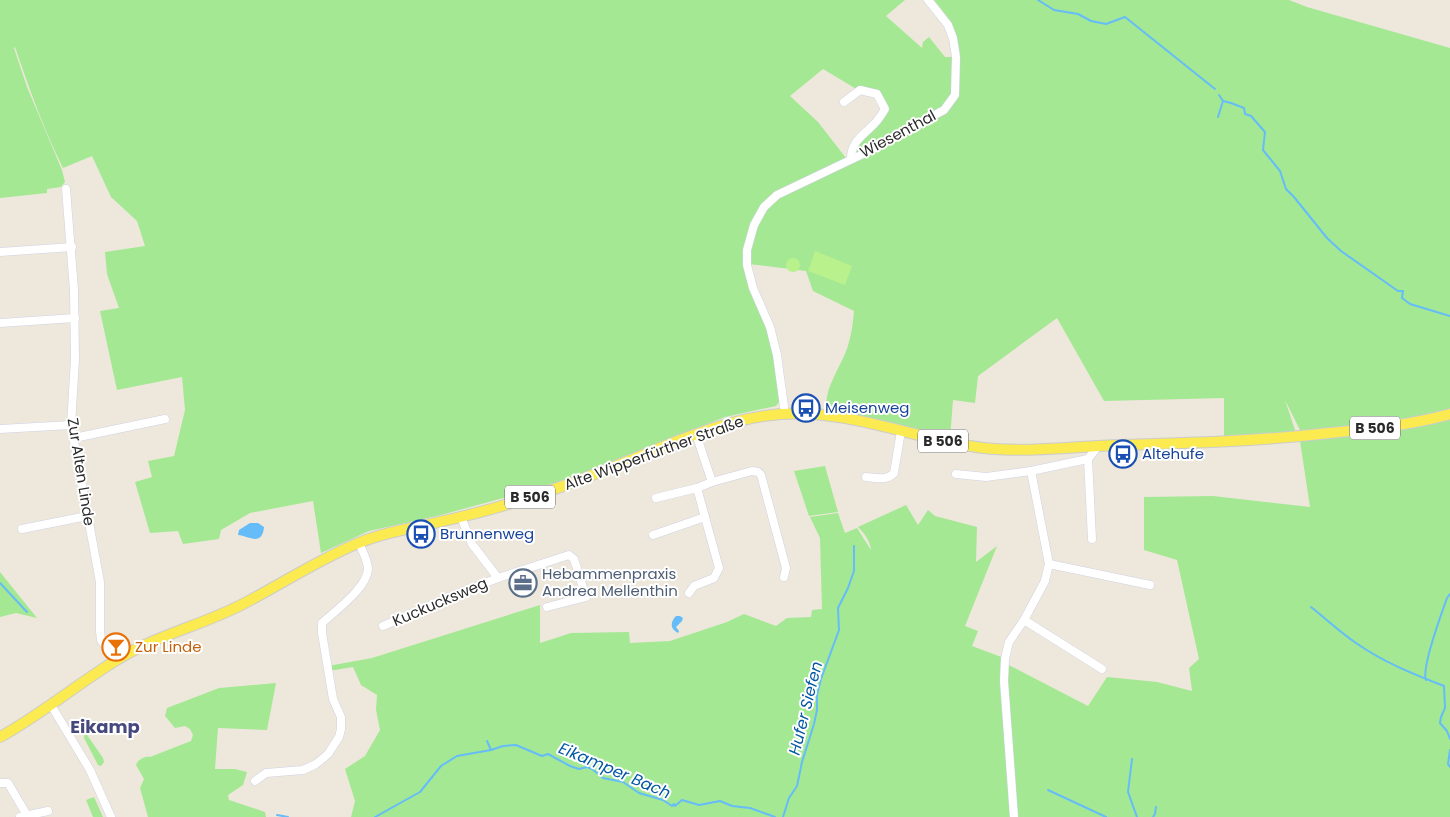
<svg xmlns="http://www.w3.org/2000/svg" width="1450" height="817" viewBox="0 0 1450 817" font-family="Poppins,sans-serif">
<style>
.green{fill:#a4e893}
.pitch{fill:#b9f18d}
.water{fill:#65bcf8}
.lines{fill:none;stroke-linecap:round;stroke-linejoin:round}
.stream{stroke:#65bcf8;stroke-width:2}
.minor-casing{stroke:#d0d1e4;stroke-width:9}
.major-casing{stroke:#ccc;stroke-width:12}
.minor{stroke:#fff;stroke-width:8}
.major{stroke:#fbeb51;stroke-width:10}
.labels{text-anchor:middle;stroke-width:4;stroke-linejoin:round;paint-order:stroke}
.shield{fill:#fff;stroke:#6a6a6a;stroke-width:1}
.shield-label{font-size:14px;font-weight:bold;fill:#2a2a2a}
.street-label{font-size:15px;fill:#2a2a2a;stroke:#fff}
.transit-label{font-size:15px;fill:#164399;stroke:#fff;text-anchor:start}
.service-label{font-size:15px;fill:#4e5e75;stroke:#fff;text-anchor:start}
.food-label{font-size:15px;fill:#c56008;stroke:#fff;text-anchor:start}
.water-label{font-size:16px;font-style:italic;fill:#0357a5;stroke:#fff}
.quarter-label{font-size:18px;font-weight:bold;fill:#47497e;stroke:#fff}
</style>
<rect width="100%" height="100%" fill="#ede8db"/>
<!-- green -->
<g class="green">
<path d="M0 0H905L886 16 922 48 923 42 929 37 945 57H957C962 34 948 17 934 0H1289L1307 7 1450 48V410L1396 422 1301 432 1285 400 1296 433 1224 437V398L1104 401 1057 318 978 376 975 403 953 400 950 439 856 417 827 412C822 388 844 364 849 342 852 332 853 321 854 311L813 291 806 271 749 264C750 245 754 224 766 209 781 191 829 172 851 160 851 140 865 136 876 123 880 119 883 114 886 109L877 93 858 90 823 69 790 96 818 122 846 158 775 193 761 207 750 226 743 250 744 266 750 288 767 328 775 355 780 401 776 406 725 417 558 483 441 515 369 531 321 553 313 501 250 513 221 530 219 539 183 544 178 531 150 533 135 482 152 477 148 461 174 456 185 410 182 377 117 390 100 311 119 308 107 274 105 252 145 246 137 221 111 197 92 156 63 168C44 130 29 88 15 47L14 48 27 87 62 170 65 182 61 187 47 189V193L0 198Z"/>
<path d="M1450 419V817H351L355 801 345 769 365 756 380 730 376 710 377 695 361 685 353 667 329 671 328 666 372 658 540 605V643L571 633 629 632 630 643 670 641 727 622 744 614 776 626 787 618 811 617 812 610 822 609 820 538 810 517 838 513 845 533 857 528 871 550C870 540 864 533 858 527L906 505 918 525 928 510 935 516 977 527 976 562 997 546 965 626 978 631 972 646 1004 658 1005 663 1088 706 1107 677 1157 682 1192 691 1189 668 1199 659 1177 560 1144 550V497L1213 496 1310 507 1300 441 1397 431Z"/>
<path d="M825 466 838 512 809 516 794 471Z"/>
<path d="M0 572 37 618 16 613 0 617Z"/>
<path d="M276 683 267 730 218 728 215 769H235L247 772 243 785 228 795 229 800 265 812 266 817H148L140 788 144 779 136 765C138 759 146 756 150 757L191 741 193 735 190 729 185 726 175 728 165 716 167 708 219 688Z"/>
<path d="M85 732 103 758 104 762 101 766 98 765 84 738Z"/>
<path d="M94 797 103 817H93L86 800Z"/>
</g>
<!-- pitch -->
<g class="pitch">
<path d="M815 251 852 266 845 285 808 271Z"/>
<circle cx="793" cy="265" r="7"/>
</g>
<!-- water -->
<g class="water">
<path d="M250 523H258L264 527C262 547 249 536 238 535L239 530Z"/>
<path d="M676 616H680L683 618 682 621 676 627 679 631 678 633C670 629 670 622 676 616Z"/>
</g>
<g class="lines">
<!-- stream -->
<g class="stream">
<path d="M1038 0 1054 10 1078 14 1091 21 1106 24 1125 17 1215 89"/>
<path d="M1219 95 1223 101 1231 103 1244 108 1245 114 1251 116 1265 132 1263 150 1280 171 1286 189 1294 197 1327 238 1341 251 1398 291H1403L1402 298 1410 304 1450 316"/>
<path d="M1218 117 1223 101"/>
<path d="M0 583 27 612"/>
<path d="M1311 607C1326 619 1340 632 1356 643 1383 662 1413 674 1444 686L1445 708 1441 717 1440 723 1447 731 1450 739"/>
<path d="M1426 680C1421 668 1442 612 1447 598L1450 594"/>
<path d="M487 741 491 750"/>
<path d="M1450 750 1448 764 1450 767"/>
<path d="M1132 759 1128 792 1137 817"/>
<path d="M1048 790 1106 817"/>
<path d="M277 815 288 817"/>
<path d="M375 817 420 792 441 766 457 756 491 750 503 746 516 745 542 756 548 754 570 766 579 769 587 767 592 769 603 778 623 782 639 793 663 800 672 806 674 804 675 806 682 800 699 805 720 801 732 806 750 808 775 817"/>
<path d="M783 817 789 798 797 786 802 762 814 724 817 710V695L821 679 839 630 838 608 848 588 854 571V546"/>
<path d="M1153 817 1155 814 1156 807"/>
</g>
<!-- minor casing -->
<g class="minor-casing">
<g id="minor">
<path d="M844 102 860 90 877 94 885 109C882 114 879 119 875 123 864 135 851 141 851 159"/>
<path d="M66 189 74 290 75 359 71 425 100 582V631L101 640 115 661"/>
<path d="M0 252 72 247"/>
<path d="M0 323 75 318"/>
<path d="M785 414 777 355 770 327 753 288 747 265V250L754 225 764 207 777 195 865 153 944 110 955 95 956 57 953 38 948 25 928 0"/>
<path d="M0 429 71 425"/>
<path d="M696 434 712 482 752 471 758 472 761 475 786 568 784 577"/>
<path d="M74 438 165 419"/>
<path d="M1088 459 1092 539"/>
<path d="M956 474 986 477 1031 471 1088 459 1098 446"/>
<path d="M866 477C876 478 887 481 894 473L901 431"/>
<path d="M656 498 697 488 712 482"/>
<path d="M461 517 472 544 498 578 569 555 574 559 586 597 547 607"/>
<path d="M22 529 87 516"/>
<path d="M653 535 705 517"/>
<path d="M1049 564 1150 585"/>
<path d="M689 593 694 586 714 578 719 568 697 488"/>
<path d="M1024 620 1102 669"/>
<path d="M383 626 452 596 498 578"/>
<path d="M51 705 90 770 111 817"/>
<path d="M255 781 266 773 303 770 316 764 328 754 339 737 341 729V717L333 699 322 633V623C335 611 367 588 368 569 368 561 362 550 359 543"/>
<path d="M0 783H8L28 817"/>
<path d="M20 817 48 811"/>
<path d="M1014 817 1004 681 1005 659 1009 642 1024 620 1045 581 1049 564 1031 471"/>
</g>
</g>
<!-- major casing -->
<g class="major-casing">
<path id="major" d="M0 737C40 715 76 685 115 661 154 636 200 626 241 605 280 585 316 561 356 544 389 530 426 526 460 517 495 509 529 498 563 486 599 473 635 458 670 444 706 430 742 417 781 414 850 409 917 440 984 448 1030 453 1077 446 1122 445 1192 443 1260 441 1329 433 1370 429 1410 425 1450 414"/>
</g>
<!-- minor -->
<use href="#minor" class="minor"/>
<!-- major -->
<use href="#major" class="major"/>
</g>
<!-- icons -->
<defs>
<g id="bus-ring" transform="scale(1.4375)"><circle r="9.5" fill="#fff" stroke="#1a4fb4" stroke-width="1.5"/><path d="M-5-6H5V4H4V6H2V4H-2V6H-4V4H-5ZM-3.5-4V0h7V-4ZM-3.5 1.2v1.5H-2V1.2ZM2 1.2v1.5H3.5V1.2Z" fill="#1a4fb4"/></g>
<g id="office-ring" transform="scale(1.4375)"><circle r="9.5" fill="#fff" stroke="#5c6f8a" stroke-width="1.5"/><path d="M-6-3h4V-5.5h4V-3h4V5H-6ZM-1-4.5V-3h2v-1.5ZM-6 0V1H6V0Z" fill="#5c6f8a"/></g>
<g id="bar-ring" transform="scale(1.4375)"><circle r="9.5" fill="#fff" stroke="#e8710a" stroke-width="1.5"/><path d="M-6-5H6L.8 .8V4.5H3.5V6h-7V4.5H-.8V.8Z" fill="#e8710a"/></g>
</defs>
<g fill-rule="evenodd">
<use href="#bus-ring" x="806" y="408"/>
<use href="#bus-ring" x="1123" y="454"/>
<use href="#bus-ring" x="421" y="534"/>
<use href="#office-ring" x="523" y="583"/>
<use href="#bar-ring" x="116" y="647"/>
</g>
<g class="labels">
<!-- shield labels -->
<g class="shield">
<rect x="1350" y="416.5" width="50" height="23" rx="4"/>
<rect x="918" y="429.5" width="50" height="23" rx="4"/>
<rect x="505" y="485.5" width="50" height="23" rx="4"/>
</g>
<g class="shield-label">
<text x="1375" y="433">B 506</text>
<text x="943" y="446">B 506</text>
<text x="530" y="502">B 506</text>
</g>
<!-- street labels -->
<g class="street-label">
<text transform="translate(898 134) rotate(-28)" y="5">Wiesenthal</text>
<text transform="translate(654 453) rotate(-20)" y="5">Alte Wipperfürther Straße</text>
<text transform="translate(81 472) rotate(81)" y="5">Zur Alten Linde</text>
<text transform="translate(440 602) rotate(-23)" y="5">Kuckucksweg</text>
</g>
<!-- transit labels -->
<g class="transit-label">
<text x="825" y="413">Meisenweg</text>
<text x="1142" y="459">Altehufe</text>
<text x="440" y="539">Brunnenweg</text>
</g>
<!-- service labels -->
<g class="service-label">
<text x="542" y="579">Hebammenpraxis<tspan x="542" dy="17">Andrea Mellenthin</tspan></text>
</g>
<!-- food labels -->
<g class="food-label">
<text x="135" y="652">Zur Linde</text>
</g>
<!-- water labels -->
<g class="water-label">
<text transform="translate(805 708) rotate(-76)" y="6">Hufer Siefen</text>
<text transform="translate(615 770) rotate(23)" y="6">Eikamper Bach</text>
</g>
<!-- quarter labels -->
<g class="quarter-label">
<text x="105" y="733">Eikamp</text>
</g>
</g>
</svg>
